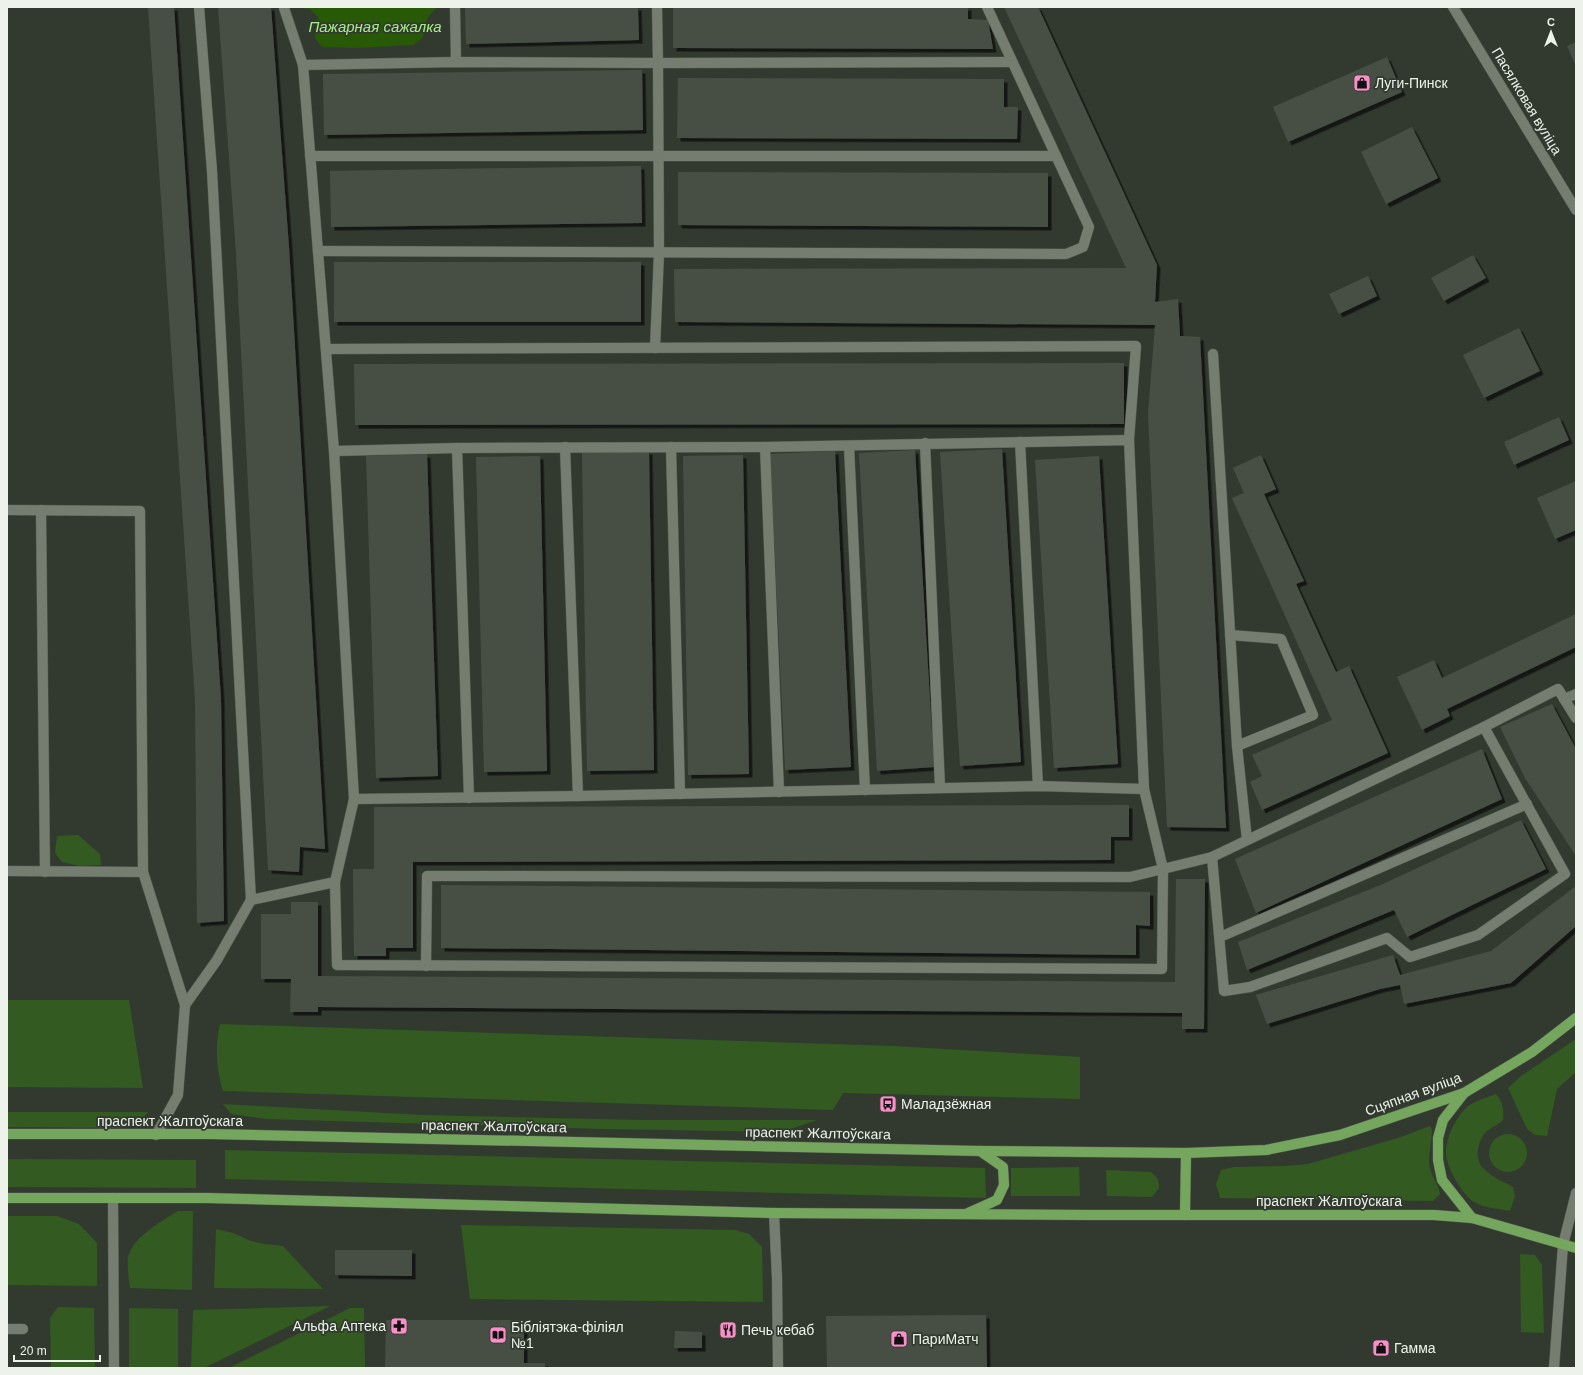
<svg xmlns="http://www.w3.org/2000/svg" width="1583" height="1375" viewBox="0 0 1583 1375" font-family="Helvetica,sans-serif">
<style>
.green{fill:#335a21}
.water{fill:#275907}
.building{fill:#475044;filter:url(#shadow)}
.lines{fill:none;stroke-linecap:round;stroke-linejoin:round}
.minor-casing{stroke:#51574e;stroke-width:11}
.major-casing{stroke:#51574e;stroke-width:11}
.minor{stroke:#747d70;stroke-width:10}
.major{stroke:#74a75d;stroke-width:10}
.labels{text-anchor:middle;stroke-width:3.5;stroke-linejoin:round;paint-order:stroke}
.poi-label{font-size:14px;fill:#edf2eb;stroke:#323a2f;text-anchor:start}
.street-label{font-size:14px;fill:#edf2eb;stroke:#323a2f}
.water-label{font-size:15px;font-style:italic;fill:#a6ed88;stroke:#323a2f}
</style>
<defs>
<filter id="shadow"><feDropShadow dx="3.5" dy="3.5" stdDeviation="0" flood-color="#0009"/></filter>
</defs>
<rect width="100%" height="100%" fill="#323a2f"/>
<!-- green -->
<g class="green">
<path d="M78 835 100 854 101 865 80 866 62 862 55 853 57 836Z"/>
<path d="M7 1000H129L143 1088 7 1087Z"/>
<path d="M220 1024 893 1046 1080 1057V1099L843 1093 833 1110 223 1091C216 1070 215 1045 220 1024Z"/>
<path d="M1576 1039V1072L1557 1089 1547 1136 1535 1135 1527 1129 1508 1088 1521 1076Z"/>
<path d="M1496 1094C1503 1102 1504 1109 1503 1120 1498 1125 1491 1127 1486 1132 1477 1141 1474 1160 1484 1169 1492 1177 1504 1182 1513 1187L1515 1196 1510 1211C1499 1209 1484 1208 1474 1202 1462 1194 1446 1167 1446 1153 1446 1137 1456 1117 1468 1106 1475 1101 1488 1097 1496 1094Z"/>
<path d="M223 1104 423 1115 642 1120H817L782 1132 604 1129 266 1119 231 1114Z"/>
<path d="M7 1112H148L137 1125 119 1128 7 1127Z"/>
<path d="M1430 1126 1432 1130C1432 1140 1429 1151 1429 1161 1429 1174 1438 1182 1440 1194L1433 1201 1220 1198 1216 1184 1221 1170 1234 1167 1285 1166 1308 1164 1401 1137Z"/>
<circle cx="1508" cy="1153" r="19"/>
<path d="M225 1150 985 1168 986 1198 225 1179Z"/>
<path d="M7 1159 196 1160V1188L7 1187Z"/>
<path d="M1079 1167 1080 1196H1011V1168Z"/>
<path d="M1106 1170 1151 1172 1158 1179 1159 1188 1152 1197 1107 1196Z"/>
<path d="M178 1211H193L192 1290 130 1288C129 1280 126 1261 129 1254 136 1235 162 1221 178 1211Z"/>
<path d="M7 1216H57L79 1224 97 1243V1286L7 1285Z"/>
<path d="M461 1225 735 1230 749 1234 762 1247 763 1302 470 1299Z"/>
<path d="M216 1229 233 1233 251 1241 265 1244 283 1246 323 1289 214 1288Z"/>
<path d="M1520 1254 1535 1255 1542 1265 1544 1333 1521 1332Z"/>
<path d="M330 1306 204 1368H191L193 1310Z"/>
<path d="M58 1307 94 1308 95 1368H51L50 1318Z"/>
<path d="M129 1308 178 1309V1368H129Z"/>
<path d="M350 1308H364L365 1368H229Z"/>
</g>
<!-- water -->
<path class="water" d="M300 7H437L429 16 425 24 423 38 413 45 357 48 322 47 315 38 318 17 310 9 300 8Z"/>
<!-- building -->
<g class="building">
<path d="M148 7H174L221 699 224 921 197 923 195 699Z"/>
<path d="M218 7H271L289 247 325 849 300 847 299 872 268 870 236 253Z"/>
<path d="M465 7H638L639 40 466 44Z"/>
<path d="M673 7H968V19L988 20 993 49 673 48Z"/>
<path d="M1004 7H1038L1157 265 1155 302 1178 299 1180 336 1200 337 1226 828 1167 827 1148 414 1155 325 675 322 674 269 1126 268Z"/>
<path d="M1576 42V66L1567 46Z"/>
<path d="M1387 57 1402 92 1288 142 1273 107Z"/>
<path d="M642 70 643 130 324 135 323 74Z"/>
<path d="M678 78 1004 79V107H1018L1017 139 677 138Z"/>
<path d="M1412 127 1438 178 1386 204 1361 152Z"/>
<path d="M641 166 642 223 331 227 330 171Z"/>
<path d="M678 172 1048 173V227L678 225Z"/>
<path d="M1473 255 1486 278 1444 301 1431 278Z"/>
<rect x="334" y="262" width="307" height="60"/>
<path d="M1368 276 1377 296 1339 314 1329 294Z"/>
<path d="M1519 328 1540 371 1484 398 1463 355Z"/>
<path d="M1124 363V424L355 425 354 364Z"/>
<path d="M1559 417 1569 440 1514 465 1504 442Z"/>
<path d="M1002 449 1021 762 960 766 940 452Z"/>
<path d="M915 450 934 767 877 771 859 453Z"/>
<path d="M649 451 654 770 587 771 582 452Z"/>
<path d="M835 451 851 767 785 770 770 454Z"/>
<path d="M427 454 438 776 376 778 366 456Z"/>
<path d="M743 455 749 774 688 775 683 456Z"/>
<path d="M1261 455 1276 489 1264 494 1304 581 1296 584 1336 672 1349 666 1388 753 1262 810 1250 782 1262 776 1252 755 1332 720 1232 498 1244 493 1233 468Z"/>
<path d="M540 456 547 771 484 772 476 457Z"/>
<path d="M1099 456 1118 764 1054 768 1035 460Z"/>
<path d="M1576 481V530L1555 539 1537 498Z"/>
<path d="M1576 614V647L1447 709 1450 716 1422 730 1397 677 1434 660 1442 678Z"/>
<path d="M1552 704 1576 749V856L1525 778 1500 727Z"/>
<path d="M1482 749 1502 799 1256 913 1235 859Z"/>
<path d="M1129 805V837H1111V860L413 862V948H386V956H354L353 869H374V807Z"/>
<path d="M1521 820 1546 869 1407 937 1394 910 1247 970 1238 942 1383 884Z"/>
<path d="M1176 879H1205L1204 1029H1182V1013L318 1007V1012H290L291 979H261V914H291V902H318V976L1175 982Z"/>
<path d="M441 885 1150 892V926L1136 925V955L441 948Z"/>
<path d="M1576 886V926L1511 983 1404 1004 1400 985 1380 989 1267 1024 1256 995 1393 955 1400 975 1491 951Z"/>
<path d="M335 1250H412V1276L335 1275Z"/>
<path d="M986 1315 987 1368H827L826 1316Z"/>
<path d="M386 1320H524V1363H545V1368H385Z"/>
<path d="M675 1331 702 1332V1348H674Z"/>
</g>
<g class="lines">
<!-- minor casing -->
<g class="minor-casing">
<g id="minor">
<path d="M199 7 212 171 251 900"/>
<path d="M455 7 456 62"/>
<path d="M1453 7 1576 210"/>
<path d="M303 65 456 62 658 63 657 7"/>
<path d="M310 156H1056"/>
<path d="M318 251 1066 254 1083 247 1089 227 987 7"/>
<path d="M655 348 659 253 658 63 1012 62"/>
<path d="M326 349 1136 346 1129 440"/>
<path d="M1213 354 1237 746 1247 840"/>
<path d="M1020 442 1038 786"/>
<path d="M925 443 940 788"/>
<path d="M849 446 865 790"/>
<path d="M565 447 578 796"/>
<path d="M671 447 680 794"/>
<path d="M765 447 779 792"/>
<path d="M457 448 469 798"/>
<path d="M334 451 457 448 765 447 1129 440 1144 789 1038 786 578 796 354 799"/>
<path d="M7 510 140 511 143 872 185 1005"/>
<path d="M41 510 45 872"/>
<path d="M1230 635 1281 639 1313 715 1237 746"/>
<path d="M1564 699 1576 694"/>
<path d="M1212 857 1484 727 1558 689 1576 718"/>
<path d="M7 871 143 872"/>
<path d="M335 882 337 965 1162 969 1163 869 1144 789"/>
<path d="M1220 937 1527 804"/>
<path d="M426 966 427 876 1130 877 1212 857 1224 991 1250 987 1387 938 1410 957 1478 935 1565 874 1484 727"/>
<path d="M156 1135 178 1095 185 1005 217 960 251 900 335 882 354 799 334 451 303 65 284 8"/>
<path d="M113 1198 114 1368"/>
<path d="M774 1213 777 1278 778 1368"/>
<path d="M7 1329H23"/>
<path d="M1554 1368 1563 1245 1576 1193"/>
</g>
</g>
<!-- major casing -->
<g class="major-casing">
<g id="major">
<path d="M1464 1093 1443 1120 1438 1138V1160L1442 1180 1472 1218"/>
<path d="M7 1134H208L980 1151 1186 1153 1266 1150 1340 1135 1464 1093 1532 1052 1576 1018"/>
<path d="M7 1198H207L774 1213 1090 1215H1434L1472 1218 1576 1248"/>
<path d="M968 1213 997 1200 1004 1185 1003 1167 980 1151"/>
<path d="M1185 1215 1186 1153"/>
</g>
</g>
<!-- minor -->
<use href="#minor" class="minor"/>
<!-- major -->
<use href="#major" class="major"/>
</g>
<!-- icons -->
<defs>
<g id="shop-square" transform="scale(0.9)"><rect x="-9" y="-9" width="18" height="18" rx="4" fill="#f98fc9" stroke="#323a2f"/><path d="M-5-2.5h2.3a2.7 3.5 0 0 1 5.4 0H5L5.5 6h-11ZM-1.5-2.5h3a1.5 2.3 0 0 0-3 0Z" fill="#111"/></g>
<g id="bus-square" transform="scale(0.9)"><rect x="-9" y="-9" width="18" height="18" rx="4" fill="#f98fc9" stroke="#323a2f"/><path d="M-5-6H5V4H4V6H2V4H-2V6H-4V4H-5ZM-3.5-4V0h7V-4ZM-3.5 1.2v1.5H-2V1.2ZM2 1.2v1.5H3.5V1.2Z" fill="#111"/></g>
<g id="pharmacy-square" transform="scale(0.9)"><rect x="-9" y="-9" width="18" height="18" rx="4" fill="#f98fc9" stroke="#323a2f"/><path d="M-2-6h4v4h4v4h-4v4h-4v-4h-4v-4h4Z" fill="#111"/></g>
<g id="restaurant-square" transform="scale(0.9)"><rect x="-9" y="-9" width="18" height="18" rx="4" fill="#f98fc9" stroke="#323a2f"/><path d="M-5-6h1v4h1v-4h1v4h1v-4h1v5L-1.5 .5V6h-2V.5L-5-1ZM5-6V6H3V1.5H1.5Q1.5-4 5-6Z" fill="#111"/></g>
<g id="library-square" transform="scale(0.9)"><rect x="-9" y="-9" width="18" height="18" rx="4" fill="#f98fc9" stroke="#323a2f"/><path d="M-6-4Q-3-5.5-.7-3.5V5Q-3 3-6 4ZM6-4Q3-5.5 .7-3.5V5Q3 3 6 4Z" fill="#111"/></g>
</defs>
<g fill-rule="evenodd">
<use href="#shop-square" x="1362" y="83"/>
<use href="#bus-square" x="888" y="1104"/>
<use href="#pharmacy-square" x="399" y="1326"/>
<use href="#restaurant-square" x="728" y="1330"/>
<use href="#library-square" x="498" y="1335"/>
<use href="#shop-square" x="899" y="1339"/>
<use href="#shop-square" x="1381" y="1348"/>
</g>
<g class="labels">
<!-- poi labels -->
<g class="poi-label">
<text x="1375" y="88">Луги-Пинск</text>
<text x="901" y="1109">Маладзёжная</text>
<text x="386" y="1331" text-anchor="end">Альфа Аптека</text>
<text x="511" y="1332">Бібліятэка-філіял<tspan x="511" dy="16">№1</tspan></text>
<text x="741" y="1335">Печь кебаб</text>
<text x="912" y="1344">ПариМатч</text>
<text x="1394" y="1353">Гамма</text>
</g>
<!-- street labels -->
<g class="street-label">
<text transform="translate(1527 101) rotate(59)" y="5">Пасялковая вуліца</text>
<text transform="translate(1413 1094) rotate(-20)" y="5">Сцяпная вуліца</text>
<text x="170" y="1126">праспект Жалтоўскага</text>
<text transform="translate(494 1126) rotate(1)" y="5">праспект Жалтоўскага</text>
<text transform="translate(818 1133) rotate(1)" y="5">праспект Жалтоўскага</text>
<text x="1329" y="1206">праспект Жалтоўскага</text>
</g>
<!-- water labels -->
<g class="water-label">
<text x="375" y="32">Пажарная сажалка</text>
</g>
</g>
<!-- border -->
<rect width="1583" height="1375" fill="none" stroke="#edf2eb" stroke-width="16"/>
<!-- north arrow -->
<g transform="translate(1551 32)" stroke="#323a2f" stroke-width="3" paint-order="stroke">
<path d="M0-3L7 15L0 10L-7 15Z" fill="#edf2eb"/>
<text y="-6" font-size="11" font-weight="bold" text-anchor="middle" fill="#edf2eb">С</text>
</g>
<!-- scale -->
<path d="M14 1355v6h86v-6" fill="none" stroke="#edf2eb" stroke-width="2"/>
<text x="20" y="1355" font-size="12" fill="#edf2eb" stroke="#323a2f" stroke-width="3" paint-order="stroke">20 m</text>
</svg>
